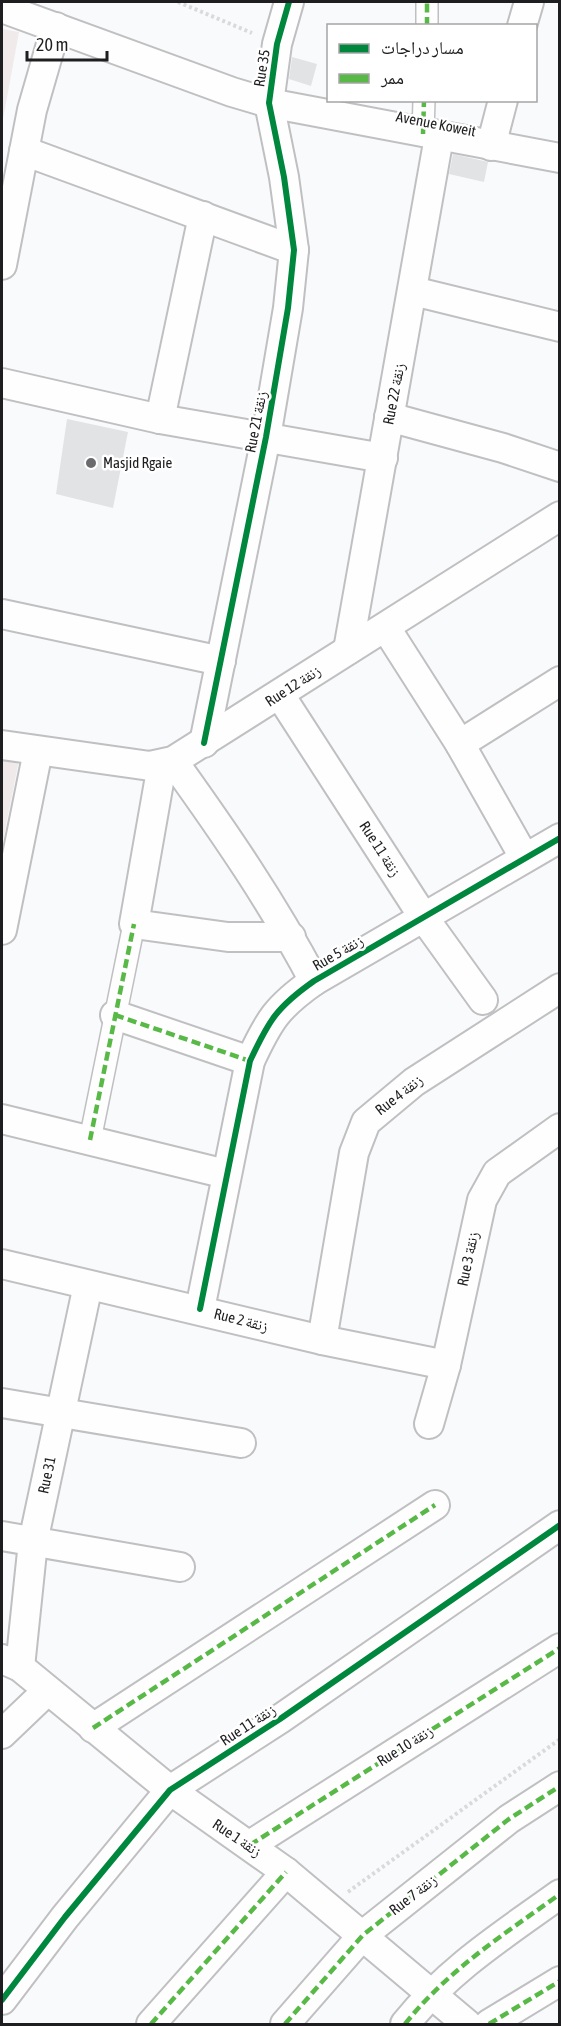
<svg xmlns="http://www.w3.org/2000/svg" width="561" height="2026" viewBox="0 0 561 2026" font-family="'Asap Condensed','Noto Naskh Arabic',sans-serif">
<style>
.commercial{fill:#f1eaeb}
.education{fill:#f1eaea}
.building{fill:#e2e3e4}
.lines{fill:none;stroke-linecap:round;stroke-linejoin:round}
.pedestrian-casing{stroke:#c0c0c2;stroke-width:24}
.minor-casing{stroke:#c0c0c2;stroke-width:32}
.path{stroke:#dadada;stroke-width:4;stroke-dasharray:3 3;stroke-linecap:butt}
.pedestrian{stroke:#fefeff;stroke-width:21}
.minor{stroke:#fefeff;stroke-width:28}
.quiet{stroke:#58b947;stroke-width:4.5;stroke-dasharray:9 4.5;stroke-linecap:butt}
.cycleway-casing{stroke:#fff;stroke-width:10}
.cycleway{stroke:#00873e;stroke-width:6}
.poi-dot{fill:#6b6b6d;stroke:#fff;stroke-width:2}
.labels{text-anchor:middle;stroke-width:5;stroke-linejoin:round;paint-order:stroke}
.street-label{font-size:15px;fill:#1e1e20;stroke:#fff}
.poi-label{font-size:15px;fill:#1e1e20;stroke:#fff;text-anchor:start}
</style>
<rect width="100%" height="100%" fill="#f9fafc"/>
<!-- commercial -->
<path class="commercial" d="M2 29 19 32 2 125Z"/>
<!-- education -->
<path class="education" d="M2 757 19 760 2 846Z"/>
<!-- building -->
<g class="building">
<path d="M292 57 317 64 311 86 289 79Z"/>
<path d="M453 154 488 162 484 182 449 174Z"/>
<path d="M67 419 128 432 113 508 56 494Z"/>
</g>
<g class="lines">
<!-- pedestrian casing -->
<g class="pedestrian-casing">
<g id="pedestrian">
<path d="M427 26V2"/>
<path d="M423 134 424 100"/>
<path d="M90 1140 134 924"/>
</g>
</g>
<!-- minor casing -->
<g class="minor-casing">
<g id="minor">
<path d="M2 8 232 92 269 103 560 158"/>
<path d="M522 26 529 2"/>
<path d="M491 146 503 100"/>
<path d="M24 151 294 250"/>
<path d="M2 265 32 110 56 27"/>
<path d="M413 291 560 327"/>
<path d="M2 383 160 419 383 458"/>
<path d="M389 417 503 448 560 467"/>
<path d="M160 419 203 216"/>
<path d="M2 614 221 661"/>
<path d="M386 628 460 744 524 857"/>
<path d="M348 650 439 137"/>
<path d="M280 695 424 918 483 1000"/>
<path d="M204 743 266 437 288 308 294 250 284 177 269 103 277 44 289 2"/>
<path d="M460 744 560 681"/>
<path d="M2 745 150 766 173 761 560 516"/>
<path d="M173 761C224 832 273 903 314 981"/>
<path d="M162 765 134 924 228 937H291"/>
<path d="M2 930 38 751"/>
<path d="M115 1015 250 1061"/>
<path d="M2 1119 226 1174"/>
<path d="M2 1264 322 1340 446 1365"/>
<path d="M200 1309 250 1061C269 1020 277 1007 314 981L560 838"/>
<path d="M322 1340 354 1153 366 1122 414 1082 560 988"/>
<path d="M2 1403 241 1443"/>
<path d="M429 1424 446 1365 482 1200 497 1173 560 1128"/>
<path d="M2 1536 180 1567"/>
<path d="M2 1659 20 1667 170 1790 286 1872 467 2024"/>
<path d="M20 1667 33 1542 88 1285"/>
<path d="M93 1728 435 1505"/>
<path d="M2 1734 47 1691"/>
<path d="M250 1845 560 1648"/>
<path d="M2 2000 65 1917 170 1790 280 1719 560 1525"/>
<path d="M151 2024 286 1872"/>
<path d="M285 2024 363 1935 509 1819 560 1786"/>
<path d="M405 2024C449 1969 503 1935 560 1894"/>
<path d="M489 2024 560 1981"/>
</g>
</g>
<!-- path -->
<g class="path">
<path d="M178 2 252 33"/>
<path d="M348 1892 560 1739"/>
</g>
<!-- pedestrian -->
<use href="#pedestrian" class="pedestrian"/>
<!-- minor -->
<use href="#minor" class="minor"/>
<!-- quiet -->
<g class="quiet">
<path d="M427 26V2"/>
<path d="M423 134 424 100"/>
<path d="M115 1015 250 1061"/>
<path d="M90 1140 134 924"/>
<path d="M93 1728 435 1505"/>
<path d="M250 1845 560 1648"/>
<path d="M151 2024 286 1872"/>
<path d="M285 2024 363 1935 509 1819 560 1786"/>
<path d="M405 2024C449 1969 503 1935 560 1894"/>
<path d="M489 2024 560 1981"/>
</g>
<!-- cycleway casing -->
<g class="cycleway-casing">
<g id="cycleway">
<path d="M204 743 266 437 288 308 294 250 284 177 269 103 277 44 289 2"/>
<path d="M200 1309 250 1061C269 1020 277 1007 314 981L560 838"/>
<path d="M2 2000 65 1917 170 1790 280 1719 560 1525"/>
</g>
</g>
<!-- cycleway -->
<use href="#cycleway" class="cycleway"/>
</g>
<!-- markers -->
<circle class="poi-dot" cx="91" cy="463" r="6"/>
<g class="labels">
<!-- street labels -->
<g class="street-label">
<text transform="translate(262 68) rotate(-81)" y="5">Rue 35</text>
<text transform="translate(436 124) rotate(11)" y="5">Avenue Koweit</text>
<text transform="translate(394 394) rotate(-79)" y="5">Rue 22 زنقة</text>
<text transform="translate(256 422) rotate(-79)" y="5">Rue 21 زنقة</text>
<text transform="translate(293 686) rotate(-33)" y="5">Rue 12 زنقة</text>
<text transform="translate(380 849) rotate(57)" y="5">Rue 11 زنقة</text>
<text transform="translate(338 953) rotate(-30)" y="5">Rue 5 زنقة</text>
<text transform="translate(399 1095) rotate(-38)" y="5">Rue 4 زنقة</text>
<text transform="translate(468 1259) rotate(-78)" y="5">Rue 3 زنقة</text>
<text transform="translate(241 1320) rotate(14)" y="5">Rue 2 زنقة</text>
<text transform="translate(47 1475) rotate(-78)" y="5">Rue 31</text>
<text transform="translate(248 1725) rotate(-33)" y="5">Rue 11 زنقة</text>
<text transform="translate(405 1746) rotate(-32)" y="5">Rue 10 زنقة</text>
<text transform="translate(237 1838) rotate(34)" y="5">Rue 1 زنقة</text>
<text transform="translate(413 1895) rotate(-38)" y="5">Rue 7 زنقة</text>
</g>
<!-- poi labels -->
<g class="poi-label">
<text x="103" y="468">Masjid Rgaie</text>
</g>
</g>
<!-- border -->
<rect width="561" height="2026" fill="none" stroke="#1e1e20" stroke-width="6"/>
<!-- legend -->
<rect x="327" y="24" width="210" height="78" fill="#ffffff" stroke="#a5a5a6" stroke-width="1.5"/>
<rect x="339" y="44" width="30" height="9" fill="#00873e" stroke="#a5a5a6" stroke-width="1.5"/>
<text x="381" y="54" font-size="18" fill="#1e1e20">مسار دراجات</text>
<rect x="339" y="74" width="30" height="9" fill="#58b947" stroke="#a5a5a6" stroke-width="1.5"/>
<text x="381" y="84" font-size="18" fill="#1e1e20">ممر</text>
<!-- scale -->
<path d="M27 51v9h80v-9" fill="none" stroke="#1e1e20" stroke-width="3"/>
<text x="36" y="51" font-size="18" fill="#1e1e20" stroke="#ffffff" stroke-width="4.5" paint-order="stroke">20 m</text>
</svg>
